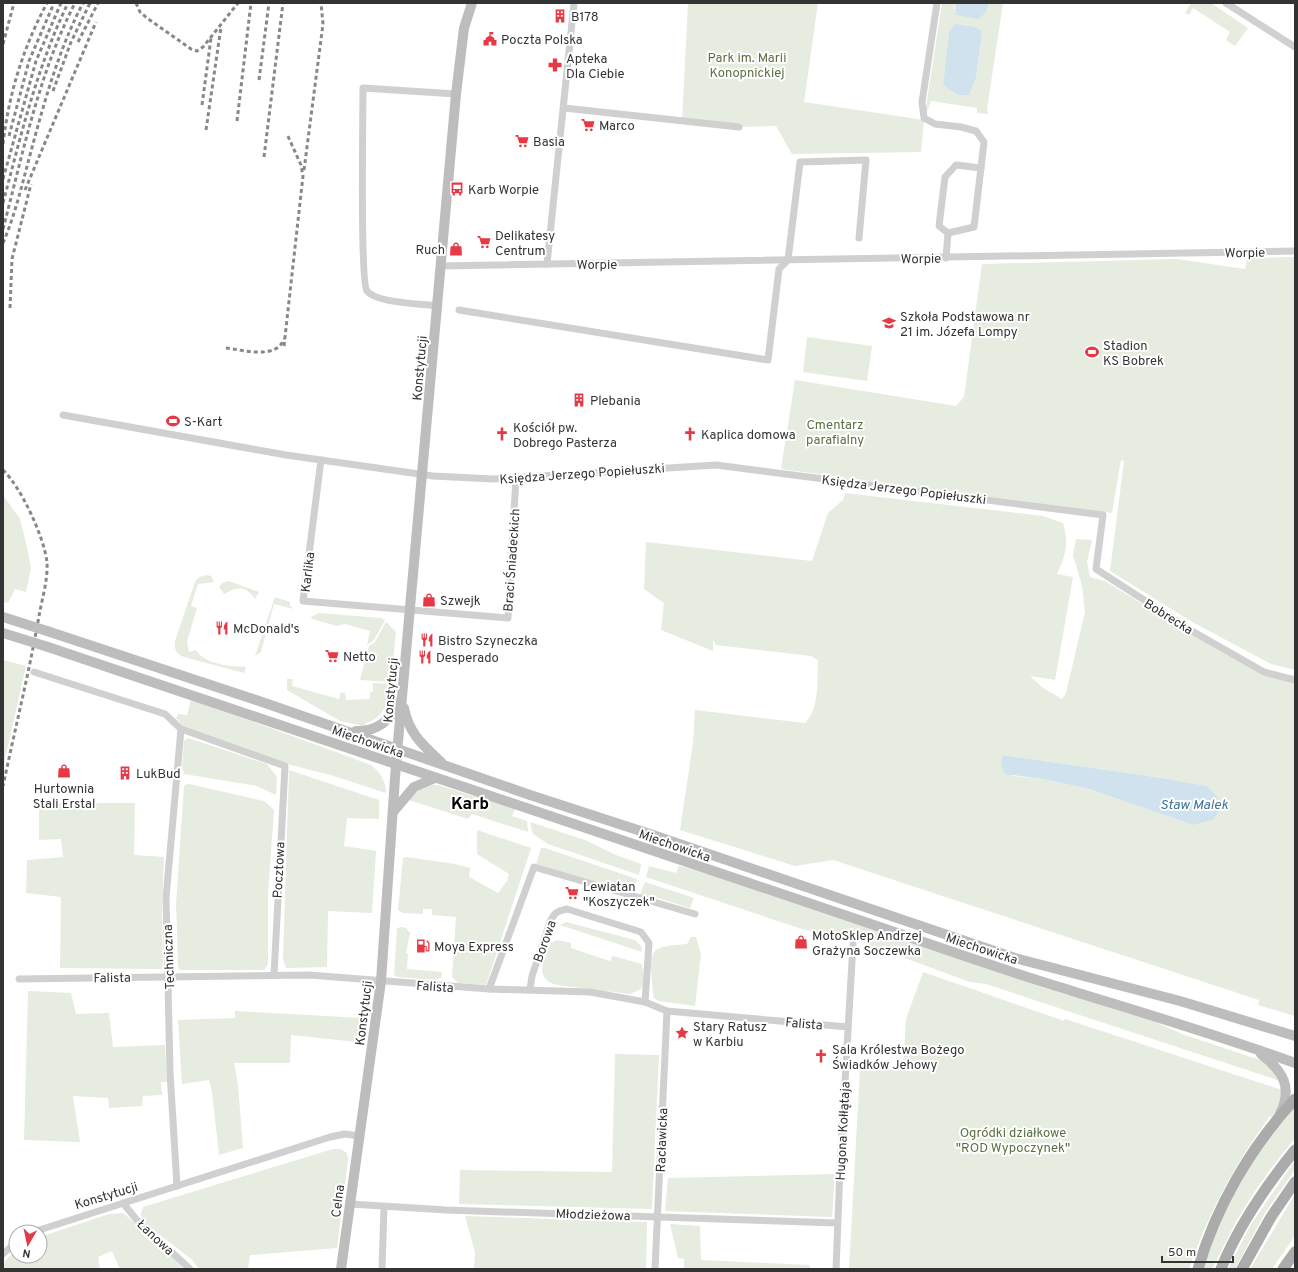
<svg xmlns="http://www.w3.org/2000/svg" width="1298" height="1272" viewBox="0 0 1298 1272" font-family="Overpass,sans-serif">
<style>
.green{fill:#e6ecdf;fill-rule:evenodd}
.water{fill:#cfe2ee}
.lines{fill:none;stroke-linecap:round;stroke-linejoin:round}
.street{stroke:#d0d0d0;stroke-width:7}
.secondary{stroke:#bdbdbd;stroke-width:10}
.primary{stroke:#ababab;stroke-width:11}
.rail{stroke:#888;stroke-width:3;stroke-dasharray:4 3;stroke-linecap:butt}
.secondary-bridge{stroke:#bdbdbd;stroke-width:10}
.labels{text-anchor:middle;stroke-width:4;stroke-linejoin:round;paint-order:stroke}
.poi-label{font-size:13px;fill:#333;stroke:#fff;text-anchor:start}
.park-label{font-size:13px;fill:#56703f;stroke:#fff}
.street-label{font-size:13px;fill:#333;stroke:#fff}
.water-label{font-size:14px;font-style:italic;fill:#3f7597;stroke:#fff}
.district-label{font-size:17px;font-weight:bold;fill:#000;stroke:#fff}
</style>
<rect width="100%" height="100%" fill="#fff"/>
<!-- green -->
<g class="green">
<path d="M688 3H818L804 102 924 120 942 3H955L954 9 989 5V3H1003L987 109 988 114 977 113V108L931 101 924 120 921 152 792 154 776 126 739 127 682 121ZM981 30 982 34 976 77 943 85 949 32Z"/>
<path d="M1191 3H1211L1248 28 1235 46 1226 40 1230 32 1193 8 1189 15 1185 13Z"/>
<path d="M1295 257V670L1271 664 1194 623 1110 571 1124 461 1121 460 1112 513 781 469 795 380 956 406 964 397 982 264 1177 259 1245 269 1247 258Z"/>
<path d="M807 337 872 346 867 381 803 372Z"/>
<path d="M845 493 1043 516 1063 523C1069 545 1066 554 1057 574L1073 577 1055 680 1030 676 1043 688 1062 699 1066 693 1085 612 1082 586 1073 555 1076 539 1092 540 1087 562 1090 577 1105 581 1188 632 1270 677 1295 681V1016L1258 1005 1259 1000 833 860 795 866 680 830 693 743 695 710 805 723C820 709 817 678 818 660L811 656 716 645 713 640V651L661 630 664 603 644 589 646 542 812 561 828 513 843 500ZM1003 755 1162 778 1207 786 1193 825 1089 789 1043 779 1013 776Z"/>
<path d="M3 495 20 519 27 547 31 568 26 592 15 589 8 603 3 602Z"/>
<path d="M207 575 211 576 214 582 198 584 191 606 197 608 187 641 189 652 196 650C205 665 230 666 246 667L244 673 184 657C176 654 174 649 175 641L195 582 199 577Z"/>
<path d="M229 581 259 592 255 599C245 585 238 586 224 594L219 587 222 583Z"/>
<path d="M275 597 290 602V606L294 609 274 604 261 652 255 656Z"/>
<path d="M319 613 381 618 385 620 374 640 367 645 370 631 345 624 337 626 312 619 311 617Z"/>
<path d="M386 622 396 632 391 682 360 680 369 646 375 642Z"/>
<path d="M3 660 26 666 3 768Z"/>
<path d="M287 679H293L292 686 339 699 341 692 345 693 346 700 370 699V692H373V683L391 684C388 702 385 718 365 723L366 726H363L340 721 287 690Z"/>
<path d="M191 699 371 765C380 772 386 781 386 793L334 776 287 764 184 727 176 718 178 714 187 715Z"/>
<path d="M188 738 267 764 277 777 276 795 257 786 184 774 182 768 184 741Z"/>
<path d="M289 770 379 800V819L347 818 344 846 376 851 372 913 328 911 327 967 286 968 283 959Z"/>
<path d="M189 784 264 801 274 810 268 894V964L264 970H180L178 966 176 904 184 785Z"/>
<path d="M431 785H438L515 809 512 816 527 821 528 832 472 814 468 819 409 800 417 791Z"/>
<path d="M39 803H135L134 855 164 857 162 912 163 969 60 968 61 897 26 893 27 860 63 857 61 839 39 840Z"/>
<path d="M530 822 585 840 616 855 641 864 639 875 548 844 533 834Z"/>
<path d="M477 830 531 848 486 985 458 983 452 977 456 917 432 915V909H423V914L403 913 398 910 403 858 406 857 455 864 470 868 469 877 498 893 507 881 509 874 477 854Z"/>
<path d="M541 848H545L637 879 633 892 536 865Z"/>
<path d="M649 866 676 873 679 866 689 868 1044 988 1142 1016 1182 1034 1260 1060 1267 1064 1280 1081 986 984 970 982 899 956 883 953 863 942 802 929 646 877Z"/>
<path d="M645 882 694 898 690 908 655 897 654 900 640 895Z"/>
<path d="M566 922 635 940 641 946 642 952 560 925Z"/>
<path d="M402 927 406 928 410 933 406 953 408 954 407 969 442 972 441 978 435 980 398 977 394 975 397 928Z"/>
<path d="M691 937H696L701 954 695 1006 659 1001 654 998C653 988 647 956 656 950 664 945 678 945 687 944Z"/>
<path d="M557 940 571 943V948L610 961 613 956 642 964 644 981 641 989 630 994 557 985C532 977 545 961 551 943Z"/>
<path d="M923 972 1064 1021 1065 1019 1282 1090 1278 1111 1272 1117 1270 1116C1235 1164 1208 1213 1189 1269H849L860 1069 903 1070 906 1019Z"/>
<path d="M28 991 71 993 76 1014 109 1013 113 1047 165 1045 167 1082H161L162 1095 143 1096 142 1106 109 1108 108 1098 73 1096 80 1142 24 1140Z"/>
<path d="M235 1011 361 1018 357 1042 291 1035 290 1063H234L238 1085 243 1148 219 1155 212 1092 209 1080 182 1084 178 1020 235 1018Z"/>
<path d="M615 1054 659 1055 652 1209 459 1204 460 1170 612 1172Z"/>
<path d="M1295 1106V1138L1272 1167 1253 1194 1237 1220 1212 1269H1202C1221 1208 1254 1155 1295 1106Z"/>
<path d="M333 1149H341L347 1153 348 1159 337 1248 250 1255 248 1269H199L191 1259 142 1221 141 1214 143 1207Z"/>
<path d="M1295 1160V1170L1265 1213 1235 1269H1228L1250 1226Z"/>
<path d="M835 1174 832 1217 665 1211 668 1178Z"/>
<path d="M1295 1194V1236L1272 1269H1250Z"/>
<path d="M123 1213 173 1256 184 1269H120L112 1251 98 1257 100 1269H3L5 1261 16 1251V1256H40V1237L109 1214Z"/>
<path d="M465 1216 647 1222 646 1269H474L475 1252Z"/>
<path d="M670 1224 700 1226 701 1260 810 1265V1269H684V1259L678 1258Z"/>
</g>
<!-- water -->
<g class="water">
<path d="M955 3H989L985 13 979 19 956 15Z"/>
<path d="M955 24 974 27 981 30 982 34 976 77 969 95H958L943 85 949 32Z"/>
<path d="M1003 755 1162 778 1207 786 1217 797 1219 810 1214 819 1193 825 1089 789 1043 779 1005 774 1001 765Z"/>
</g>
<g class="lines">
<!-- street -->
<g class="street">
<path d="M937 3 922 102 924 118 935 124 961 127 976 131 984 142 974 227 948 233 946 258"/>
<path d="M1226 3 1295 47"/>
<path d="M564 108 739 127"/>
<path d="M948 233 939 226 945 177 956 165 981 168"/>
<path d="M547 264 574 3"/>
<path d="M440 266 1295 251"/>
<path d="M438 306C422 304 376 303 367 291 360 282 363 113 363 88L456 94"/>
<path d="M459 310 768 360 779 269 788 260 800 162 866 160 859 238"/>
<path d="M63 415 286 455 433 476 493 479 716 465 1103 515 1096 569 1192 631 1264 672 1295 680"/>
<path d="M321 460 303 601 508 618 516 477"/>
<path d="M34 672 165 714 181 729 285 766 274 975"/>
<path d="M19 979 309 975 489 989 590 992 645 1002 667 1011 848 1027"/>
<path d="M489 989 534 867 695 914"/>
<path d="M530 989 532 976 550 922C554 913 557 911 567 909L641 932 649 943 645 1002"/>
<path d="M177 1186 170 1072 166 898 181 729"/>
<path d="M123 1203 136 1219 190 1269"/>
<path d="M350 1204 446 1210 837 1223"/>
<path d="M33 1232 330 1137 345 1134 359 1136"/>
<path d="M3 1254 16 1242"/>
<path d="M382 1269 384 1207"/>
<path d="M655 1269 667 1011"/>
<path d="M836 1269 840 1169 853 944"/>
</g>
<!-- secondary -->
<g class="secondary">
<path d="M47 631 262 702 530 795 653 835 1015 958 1180 1001 1295 1036"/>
<path d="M48 647C320 737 590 831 862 921 927 943 991 966 1056 986 1136 1011 1216 1034 1295 1063"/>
<path d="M404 708C409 734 423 745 441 762"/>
<path d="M356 731C378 732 390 720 400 701"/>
<path d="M393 812 414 787 435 778"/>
<path d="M1261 1054C1283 1071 1293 1087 1280 1114"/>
<path d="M341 1269 381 981 396 764 456 94 464 28 472 3"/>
</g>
<!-- primary -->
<g class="primary">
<path d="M1198 1269C1216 1206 1251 1147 1295 1099"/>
<path d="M1221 1269C1238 1226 1266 1186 1295 1150"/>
<path d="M1242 1269 1271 1217 1295 1182"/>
<path d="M1283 1269 1295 1252"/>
</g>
<!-- rail -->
<g class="rail">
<path d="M136 3 140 12 147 18 191 49 197 51 203 47 238 3"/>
<path d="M78 42 98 3"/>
<path d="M3 44 14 3"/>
<path d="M259 80 269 3"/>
<path d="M53 91 71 42 90 3"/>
<path d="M202 105 211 38"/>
<path d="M237 121 251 3"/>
<path d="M206 130 221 27"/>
<path d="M9 136 29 61 54 3"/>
<path d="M3 144C9 93 23 48 47 3"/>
<path d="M264 157 283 3"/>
<path d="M304 170 323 24 321 3"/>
<path d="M3 179 36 61 61 3"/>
<path d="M25 190 96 22"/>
<path d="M3 203C21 135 37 67 68 3"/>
<path d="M3 229C23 153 39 73 75 3"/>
<path d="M3 243C15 215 22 185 30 155 44 103 58 51 83 3"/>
<path d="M10 308 12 259 31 184"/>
<path d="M284 346 303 176 301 165 287 134"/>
<path d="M226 348C244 350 276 360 284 339"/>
<path d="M3 470C21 487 44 537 47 562 48 580 42 599 39 616 29 673 15 729 3 786"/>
</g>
<!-- secondary-bridge -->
<g class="secondary-bridge">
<path d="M3 617 47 631"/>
<path d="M3 633 48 647"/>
</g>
</g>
<!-- icons -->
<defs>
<g id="building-bare" transform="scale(1.08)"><path d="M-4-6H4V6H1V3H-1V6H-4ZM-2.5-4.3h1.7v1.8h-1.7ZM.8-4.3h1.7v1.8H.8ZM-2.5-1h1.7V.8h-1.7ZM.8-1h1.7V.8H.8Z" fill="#e63946" stroke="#fff" stroke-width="2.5" paint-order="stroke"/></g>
<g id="civic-bare" transform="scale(1.08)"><path d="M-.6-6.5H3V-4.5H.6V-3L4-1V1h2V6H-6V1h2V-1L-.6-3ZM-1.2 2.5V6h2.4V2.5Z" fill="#e63946" stroke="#fff" stroke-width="2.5" paint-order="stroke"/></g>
<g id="pharmacy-bare" transform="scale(1.08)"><path d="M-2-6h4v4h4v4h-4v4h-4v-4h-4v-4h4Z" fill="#e63946" stroke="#fff" stroke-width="2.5" paint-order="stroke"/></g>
<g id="supermarket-bare" transform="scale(1.08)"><path d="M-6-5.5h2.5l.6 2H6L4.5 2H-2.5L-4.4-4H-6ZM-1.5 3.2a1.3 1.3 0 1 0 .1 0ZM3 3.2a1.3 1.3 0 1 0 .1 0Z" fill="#e63946" stroke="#fff" stroke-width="2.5" paint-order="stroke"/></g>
<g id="bus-bare" transform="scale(1.08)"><path d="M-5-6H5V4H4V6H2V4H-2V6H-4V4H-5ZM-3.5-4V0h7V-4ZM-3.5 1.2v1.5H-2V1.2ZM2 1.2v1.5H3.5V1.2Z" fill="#e63946" stroke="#fff" stroke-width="2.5" paint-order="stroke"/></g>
<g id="shop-bare" transform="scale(1.08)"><path d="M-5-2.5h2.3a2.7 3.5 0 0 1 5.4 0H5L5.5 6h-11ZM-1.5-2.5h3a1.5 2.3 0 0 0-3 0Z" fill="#e63946" stroke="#fff" stroke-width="2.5" paint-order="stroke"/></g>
<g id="school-bare" transform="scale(1.08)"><path d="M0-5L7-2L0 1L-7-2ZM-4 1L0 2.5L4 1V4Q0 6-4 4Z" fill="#e63946" stroke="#fff" stroke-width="2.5" paint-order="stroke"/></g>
<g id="stadium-bare" transform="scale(1.08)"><path d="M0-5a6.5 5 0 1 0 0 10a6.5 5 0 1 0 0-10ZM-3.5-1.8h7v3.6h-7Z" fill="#e63946" stroke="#fff" stroke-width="2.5" paint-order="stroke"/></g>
<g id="church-bare" transform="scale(1.08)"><path d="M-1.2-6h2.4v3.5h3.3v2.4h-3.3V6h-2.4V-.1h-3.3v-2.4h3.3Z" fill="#e63946" stroke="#fff" stroke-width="2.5" paint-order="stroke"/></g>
<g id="restaurant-bare" transform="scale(1.08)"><path d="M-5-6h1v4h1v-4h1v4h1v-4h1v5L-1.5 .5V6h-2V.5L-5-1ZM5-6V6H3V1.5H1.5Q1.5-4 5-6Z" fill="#e63946" stroke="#fff" stroke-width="2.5" paint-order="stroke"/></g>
<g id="fuel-bare" transform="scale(1.08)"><path d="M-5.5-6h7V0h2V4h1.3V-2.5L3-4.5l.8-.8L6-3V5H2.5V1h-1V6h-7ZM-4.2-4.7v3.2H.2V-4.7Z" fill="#e63946" stroke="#fff" stroke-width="2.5" paint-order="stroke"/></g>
<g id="sight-bare" transform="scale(1.08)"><path d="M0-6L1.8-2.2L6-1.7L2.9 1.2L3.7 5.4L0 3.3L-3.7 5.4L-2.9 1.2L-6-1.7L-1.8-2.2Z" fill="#e63946" stroke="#fff" stroke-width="2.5" paint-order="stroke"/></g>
</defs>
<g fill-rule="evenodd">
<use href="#building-bare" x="560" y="16"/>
<use href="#civic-bare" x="490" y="39"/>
<use href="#pharmacy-bare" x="555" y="65"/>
<use href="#supermarket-bare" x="588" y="125"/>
<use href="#supermarket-bare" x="522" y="141"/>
<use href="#bus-bare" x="457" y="189"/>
<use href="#supermarket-bare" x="484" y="242"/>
<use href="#shop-bare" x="456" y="249"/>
<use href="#school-bare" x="889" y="323"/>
<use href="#stadium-bare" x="1092" y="352"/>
<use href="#building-bare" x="579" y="400"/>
<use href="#stadium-bare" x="173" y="421"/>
<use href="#church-bare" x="502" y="434"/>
<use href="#church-bare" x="690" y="434"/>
<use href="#shop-bare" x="429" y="600"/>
<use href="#restaurant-bare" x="222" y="628"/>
<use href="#restaurant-bare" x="427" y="640"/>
<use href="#supermarket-bare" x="332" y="656"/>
<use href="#restaurant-bare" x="425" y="657"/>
<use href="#shop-bare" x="64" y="771"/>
<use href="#building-bare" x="125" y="773"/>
<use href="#supermarket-bare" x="572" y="893"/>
<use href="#shop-bare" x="801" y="942"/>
<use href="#fuel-bare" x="423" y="946"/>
<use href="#sight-bare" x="682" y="1033"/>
<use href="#church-bare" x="821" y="1056"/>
</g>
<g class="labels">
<!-- poi labels -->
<g class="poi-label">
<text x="571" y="21">B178</text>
<text x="501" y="44">Poczta Polska</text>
<text x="566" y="63">Apteka<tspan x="566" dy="15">Dla Ciebie</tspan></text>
<text x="599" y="130">Marco</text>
<text x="533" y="146">Basia</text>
<text x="468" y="194">Karb Worpie</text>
<text x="495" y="240">Delikatesy<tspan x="495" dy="15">Centrum</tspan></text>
<text x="445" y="254" text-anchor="end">Ruch</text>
<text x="900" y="321">Szkoła Podstawowa nr<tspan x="900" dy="15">21 im. Józefa Lompy</tspan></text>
<text x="1103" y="350">Stadion<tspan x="1103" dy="15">KS Bobrek</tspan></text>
<text x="590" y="405">Plebania</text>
<text x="184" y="426">S-Kart</text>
<text x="513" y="432">Kościół pw.<tspan x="513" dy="15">Dobrego Pasterza</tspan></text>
<text x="701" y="439">Kaplica domowa</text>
<text x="440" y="605">Szwejk</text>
<text x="233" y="633">McDonald's</text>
<text x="438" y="645">Bistro Szyneczka</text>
<text x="343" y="661">Netto</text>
<text x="436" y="662">Desperado</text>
<text x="136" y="778">LukBud</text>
<text x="64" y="793" text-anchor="middle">Hurtownia<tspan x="64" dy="15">Stali Erstal</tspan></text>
<text x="583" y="891">Lewiatan<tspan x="583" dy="15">"Koszyczek"</tspan></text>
<text x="812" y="940">MotoSklep Andrzej<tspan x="812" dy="15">Grażyna Soczewka</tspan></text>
<text x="434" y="951">Moya Express</text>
<text x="693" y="1031">Stary Ratusz<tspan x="693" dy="15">w Karbiu</tspan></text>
<text x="832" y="1054">Sala Królestwa Bożego<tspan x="832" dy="15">Świadków Jehowy</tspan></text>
</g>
<!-- park labels -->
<g class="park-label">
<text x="747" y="62">Park im. Marii<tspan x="747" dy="15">Konopnickiej</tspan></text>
<text x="835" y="429">Cmentarz<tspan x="835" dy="15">parafialny</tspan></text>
<text x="1013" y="1137">Ogródki działkowe<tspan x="1013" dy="15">"ROD Wypoczynek"</tspan></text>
</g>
<!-- street labels -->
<g class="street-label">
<text transform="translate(1245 252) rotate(-1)" y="5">Worpie</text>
<text transform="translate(921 258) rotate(-1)" y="5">Worpie</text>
<text x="597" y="269">Worpie</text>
<text transform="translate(419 368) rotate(-85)" y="5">Konstytucji</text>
<text transform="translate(582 473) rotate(-4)" y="5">Księdza Jerzego Popiełuszki</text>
<text transform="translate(904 489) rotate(7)" y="5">Księdza Jerzego Popiełuszki</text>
<text transform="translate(511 560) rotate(-86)" y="5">Braci Śniadeckich</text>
<text transform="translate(307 572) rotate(-83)" y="5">Karlika</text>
<text transform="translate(1169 616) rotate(32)" y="5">Bobrecka</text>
<text transform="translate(390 690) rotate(-85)" y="5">Konstytucji</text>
<text transform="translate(368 741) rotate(19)" y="5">Miechowicka</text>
<text transform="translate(675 845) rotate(19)" y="5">Miechowicka</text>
<text transform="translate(278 870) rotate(-87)" y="5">Pocztowa</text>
<text transform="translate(544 941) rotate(-70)" y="5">Borowa</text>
<text transform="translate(982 948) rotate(18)" y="5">Miechowicka</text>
<text transform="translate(168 957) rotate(-92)" y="5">Techniczna</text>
<text transform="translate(112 977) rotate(-1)" y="5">Falista</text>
<text transform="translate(435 986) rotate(4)" y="5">Falista</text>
<text transform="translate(363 1013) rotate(-83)" y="5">Konstytucji</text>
<text transform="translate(804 1023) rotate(5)" y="5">Falista</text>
<text transform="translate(842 1131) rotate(-87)" y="5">Hugona Kołłątaja</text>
<text transform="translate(661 1140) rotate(-88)" y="5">Racławicka</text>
<text transform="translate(106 1195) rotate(-17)" y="5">Konstytucji</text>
<text transform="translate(337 1201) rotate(-83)" y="5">Celna</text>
<text transform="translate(593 1214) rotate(2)" y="5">Młodzieżowa</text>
<text transform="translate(156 1237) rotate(43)" y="5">Łanowa</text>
</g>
<!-- water labels -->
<g class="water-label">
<text x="1194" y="809">Staw Malek</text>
</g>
<!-- district labels -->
<g class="district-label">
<text x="470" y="809">Karb</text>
</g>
</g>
<!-- border -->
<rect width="1298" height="1272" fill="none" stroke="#333333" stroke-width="8"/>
<!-- north arrow -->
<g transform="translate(28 1244) rotate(189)"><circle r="19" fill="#ffffff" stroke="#adadad"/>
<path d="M0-3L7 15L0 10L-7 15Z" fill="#e63946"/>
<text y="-6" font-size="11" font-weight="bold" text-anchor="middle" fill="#333333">N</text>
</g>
<!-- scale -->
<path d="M1162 1256v6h71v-6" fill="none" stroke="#333333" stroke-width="2"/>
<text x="1168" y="1256" font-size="12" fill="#333333" stroke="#ffffff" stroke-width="3" paint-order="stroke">50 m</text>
</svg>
